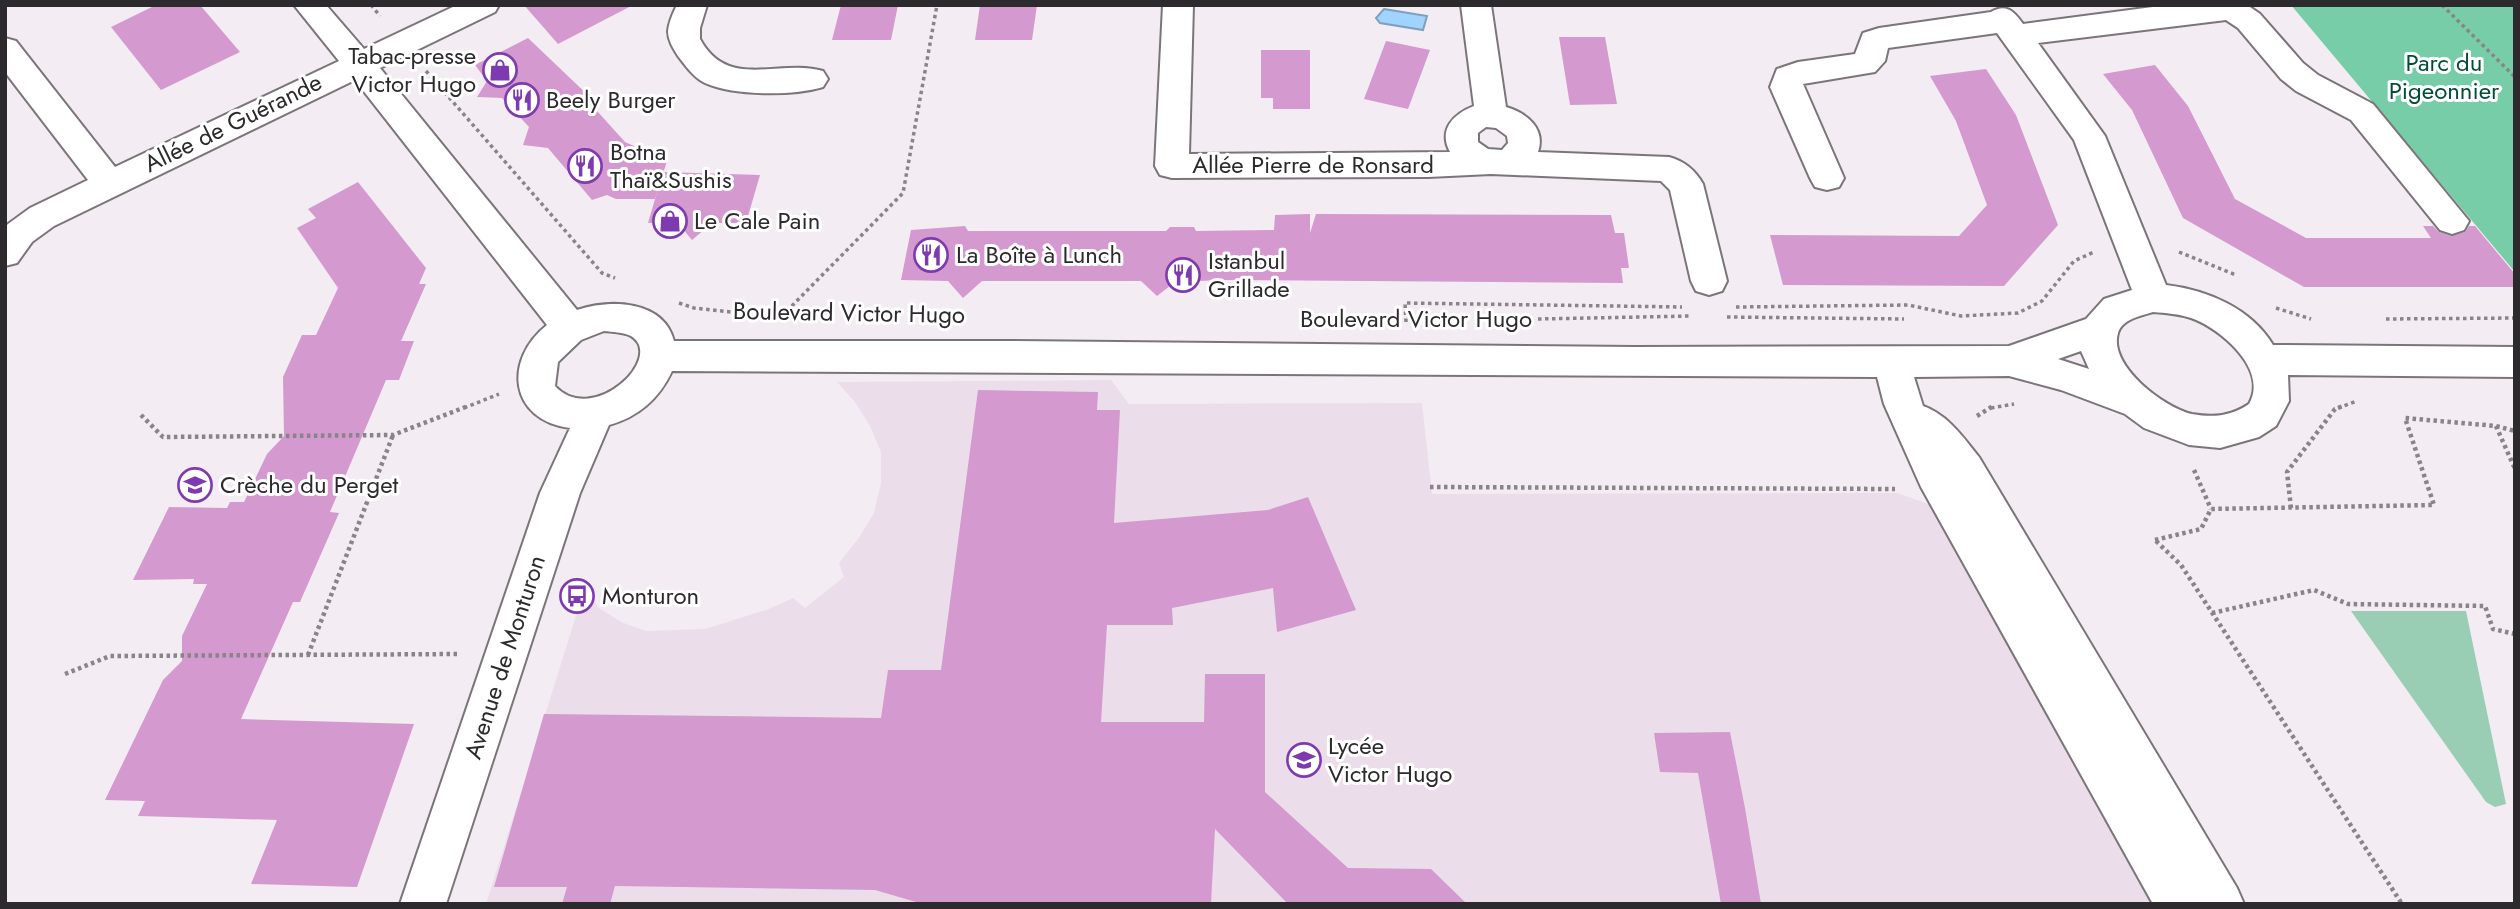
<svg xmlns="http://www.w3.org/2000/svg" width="2520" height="909" viewBox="0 0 2520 909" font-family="Jost,sans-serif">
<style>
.built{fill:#ebdeea}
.green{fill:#99ceb5}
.forest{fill:#77cda7}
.water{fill:#a0d3fe;stroke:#7da0bf;stroke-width:2}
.building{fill:#d499cf}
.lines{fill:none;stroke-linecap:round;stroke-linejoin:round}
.minor-casing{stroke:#7b757a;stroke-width:4}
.path-far1{stroke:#888487;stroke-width:3.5;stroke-dasharray:3.5 3.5;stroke-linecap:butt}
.path{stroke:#888487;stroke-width:4.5;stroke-dasharray:3.5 3.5;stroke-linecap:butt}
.minor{fill:#fff;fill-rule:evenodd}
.labels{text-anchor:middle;stroke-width:6;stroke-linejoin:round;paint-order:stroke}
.poi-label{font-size:24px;fill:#2c2a2c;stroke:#fff;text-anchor:start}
.park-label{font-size:24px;fill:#024d35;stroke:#fff}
.street-label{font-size:24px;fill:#2c2a2c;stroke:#fff}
</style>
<rect width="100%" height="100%" fill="#f3ecf2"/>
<!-- built -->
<path class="built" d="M1111 380 1129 404 1422 403 1432 494 1897 493 1937 507 2156 904H486L585 587 599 608 621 622 646 631 705 629 766 610 793 598 805 608 844 577 839 563 858 539 874 513 881 483V452L870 426 855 402 837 382Z"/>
<!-- green -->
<path class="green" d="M2351 611H2466L2506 804 2495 807 2486 802Z"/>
<!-- forest -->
<path class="forest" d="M2291 5H2515V272Z"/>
<!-- water -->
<path class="water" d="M1384 9 1427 16 1423 30 1380 23 1376 18Z"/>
<!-- building -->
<g class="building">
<path d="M156 5H200L240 52 161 90 111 27Z"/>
<path d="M524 5H633L558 44Z"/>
<path d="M841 5H898L891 40H832Z"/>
<path d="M980 5H1037L1032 40H975Z"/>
<path d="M1559 37H1605L1617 104 1570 105Z"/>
<path d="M528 38 591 98 589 102 625 142 667 161 655 199H616L607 195 592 200 548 148 523 145 529 127 502 98 477 97 487 81 475 65Z"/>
<path d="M1386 41 1430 50 1408 109 1364 99Z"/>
<path d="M1261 50H1310V109H1273V98H1261Z"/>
<path d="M2155 65 2188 106 2235 199 2306 238H2431L2423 226H2433L2439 232 2451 236 2465 232 2469 226H2475L2515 274V287H2304L2183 218 2132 110 2103 74Z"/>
<path d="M1986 69 2016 115 2058 225 2004 286 1783 285 1770 235 1959 236 1987 205 1956 121 1930 76Z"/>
<path d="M663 172 760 175 746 223H712L692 240 677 222 648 223Z"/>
<path d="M358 182 426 268 419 284H426L401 341H414L399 380H386L330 512 339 513 300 602H293L241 719 414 724 357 887 251 884 277 820 138 816 145 801 105 800 163 680 182 661V636L207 584H193L194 579 133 580 169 507 227 508 230 502H244L267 454 284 436 283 377 302 335H316L338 288 297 228 316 218 308 209Z"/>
<path d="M1310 214V233L1316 214 1611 215 1615 233H1624L1629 268H1621L1623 283 1222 280 1175 282 1157 296 1141 281H982L963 298 948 281 901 280 911 230 965 226 968 231H1166L1170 227H1194L1196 231 1274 230 1275 215Z"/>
<path d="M978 390 1098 392 1097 410H1120L1114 523 1268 510 1308 497 1356 610 1277 632 1273 588 1172 608 1173 625H1107L1101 722H1204L1205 674H1265V792L1348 868 1431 869 1467 904H1288L1215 829 1211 904H923L875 890 615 886 610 904H562L567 887H494L544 714 881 718 888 670H941Z"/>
<path d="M1730 732 1745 808 1761 904H1721L1698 773 1660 772 1654 733Z"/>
</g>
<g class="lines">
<!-- minor casing -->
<g class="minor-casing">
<g id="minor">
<path d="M294 5H326L364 49 457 5H499L495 12 380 68 577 310C611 299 663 300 674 341H1012L1635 347 2009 346 2086 319 2104 299 2132 290 2074 140 1997 33 1888 48 1885 61 1875 72 1803 84 1844 178 1839 187 1827 190 1815 187 1810 178 1770 87 1777 69 1798 62 1855 54 1863 33 1879 28 1991 12C2006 3 2014 11 2023 24L2168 5H2247L2260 14 2303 63 2318 75 2373 104 2469 221 2464 230 2452 234 2440 230 2351 120 2296 91 2281 79 2238 28 2226 20 2038 43 2105 136 2166 285C2207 290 2251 308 2273 345L2515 347V377L2288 375 2289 401 2276 426 2259 437 2220 448 2189 445 2144 428 2125 414 2061 390 2009 376 1914 377 1923 406C1948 415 1963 437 1979 457L2237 888 2244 904H2153L1921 487 1884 404 1877 377 672 371C659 399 638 417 609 425L580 493 446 904H400L540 493 570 428C509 420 503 360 547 325L355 80 54 226 32 242 17 263 5 266V227L8 224 30 208 88 180 5 72V38L16 41 115 167 339 61ZM2153 312C2166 313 2179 314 2191 318 2220 328 2269 369 2249 404 2231 416 2214 418 2192 414 2165 408 2108 366 2118 333 2122 319 2141 316 2153 312ZM604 331C612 332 623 332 631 336 666 357 593 427 555 386L558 362 581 340ZM2081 351 2089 369 2058 359Z"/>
<path d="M677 5H707L700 28V39C728 91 779 58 823 71L828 79 823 87C793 96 734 96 705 83 694 78 685 65 678 56 673 48 668 40 668 31 669 22 673 13 677 5Z"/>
<path d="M1163 5H1193L1189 154 1450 152C1438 130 1453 114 1474 106L1461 5H1491L1506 107C1527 113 1546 129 1538 152L1669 157C1684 161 1695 170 1703 184L1727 281 1722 291 1709 295 1696 291 1691 281 1670 190 1661 181 1491 174 1428 177 1172 178 1160 175 1155 166ZM1486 127 1496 128 1507 136 1508 143 1502 150 1488 149 1478 142V133Z"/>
</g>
</g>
<!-- path-far1 -->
<g class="path-far1">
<path d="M371 5 380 16"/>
<path d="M2442 5 2515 77"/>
<path d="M426 71 602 273 615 278"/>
<path d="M2179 252 2236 275"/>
<path d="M679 303 694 308 749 314"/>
<path d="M1736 307 1908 305 1961 316 2018 313 2042 301 2074 261 2094 252"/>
<path d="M2276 308 2311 319"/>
<path d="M782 316 903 193 937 5"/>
<path d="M1727 317 1904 319"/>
<path d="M1538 319 1691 316"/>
<path d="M2386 319 2515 318"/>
<path d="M1406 322 1405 303 1682 307"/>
<path d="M464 408 499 394"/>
<path d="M1991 408 2014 404"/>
<path d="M2338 408 2357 401"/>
</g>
<!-- path -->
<g class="path">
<path d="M141 415 163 437 393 435 468 406"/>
<path d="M1977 416 1993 406"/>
<path d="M2496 426 2515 469"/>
<path d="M2194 470 2211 509"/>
<path d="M1430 487 1895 489"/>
<path d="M2291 508 2287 472 2335 409 2343 406"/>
<path d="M2155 540 2201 529 2211 509 2434 505 2405 418 2496 426 2515 431"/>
<path d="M2156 541 2181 565 2402 904"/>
<path d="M2212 613 2314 590 2348 604 2485 606 2493 629 2515 634"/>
<path d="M308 655 393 435"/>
<path d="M65 674 110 656 460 654"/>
</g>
<!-- minor -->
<use href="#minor" class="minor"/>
</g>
<!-- icons -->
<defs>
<g id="shop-ring" transform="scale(1.75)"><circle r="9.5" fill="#fff" stroke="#7e3baf" stroke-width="1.5"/><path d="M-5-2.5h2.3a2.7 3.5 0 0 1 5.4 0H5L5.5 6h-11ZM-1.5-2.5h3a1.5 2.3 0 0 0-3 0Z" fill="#7e3baf"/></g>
<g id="restaurant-ring" transform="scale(1.75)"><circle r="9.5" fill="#fff" stroke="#7e3baf" stroke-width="1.5"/><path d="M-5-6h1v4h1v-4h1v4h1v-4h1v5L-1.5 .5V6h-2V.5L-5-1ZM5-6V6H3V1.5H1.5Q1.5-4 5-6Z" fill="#7e3baf"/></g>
<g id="school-ring" transform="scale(1.75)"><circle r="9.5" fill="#fff" stroke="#7e3baf" stroke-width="1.5"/><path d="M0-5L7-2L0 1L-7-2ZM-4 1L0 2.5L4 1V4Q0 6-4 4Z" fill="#7e3baf"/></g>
<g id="bus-ring" transform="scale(1.75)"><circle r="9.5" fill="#fff" stroke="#7e3baf" stroke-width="1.5"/><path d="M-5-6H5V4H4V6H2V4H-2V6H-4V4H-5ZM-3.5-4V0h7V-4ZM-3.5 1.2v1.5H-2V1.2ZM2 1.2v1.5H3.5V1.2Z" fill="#7e3baf"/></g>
</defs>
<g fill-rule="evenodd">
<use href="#shop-ring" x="500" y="70"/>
<use href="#restaurant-ring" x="522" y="100"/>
<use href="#restaurant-ring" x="585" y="166"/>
<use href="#shop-ring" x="670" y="221"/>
<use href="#restaurant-ring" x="931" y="255"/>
<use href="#restaurant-ring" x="1183" y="275"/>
<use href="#school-ring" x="195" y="485"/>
<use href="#bus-ring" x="577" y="596"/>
<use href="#school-ring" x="1304" y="760"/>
</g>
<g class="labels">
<!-- poi labels -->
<g class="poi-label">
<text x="476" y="64" text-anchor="end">Tabac-presse<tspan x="476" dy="28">Victor Hugo</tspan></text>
<text x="546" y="108">Beely Burger</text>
<text x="610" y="160">Botna<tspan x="610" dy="28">Thaï&amp;Sushis</tspan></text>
<text x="694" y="229">Le Cale Pain</text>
<text x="956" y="263">La Boîte à Lunch</text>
<text x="1208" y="269">Istanbul<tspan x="1208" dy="28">Grillade</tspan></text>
<text x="220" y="493">Crèche du Perget</text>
<text x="602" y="604">Monturon</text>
<text x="1328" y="754">Lycée<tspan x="1328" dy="28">Victor Hugo</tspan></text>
</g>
<!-- park labels -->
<g class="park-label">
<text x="2444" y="71">Parc du<tspan x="2444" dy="28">Pigeonnier</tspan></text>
</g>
<!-- street labels -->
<g class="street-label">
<text transform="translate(233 123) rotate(-26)" y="8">Allée de Guérande</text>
<text x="1313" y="173">Allée Pierre de Ronsard</text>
<text transform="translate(849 313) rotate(1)" y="8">Boulevard Victor Hugo</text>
<text x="1416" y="327">Boulevard Victor Hugo</text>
<text transform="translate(505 657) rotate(-72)" y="8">Avenue de Monturon</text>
</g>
</g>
<!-- border -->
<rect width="2520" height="909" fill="none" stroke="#2c2a2c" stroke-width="14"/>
</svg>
